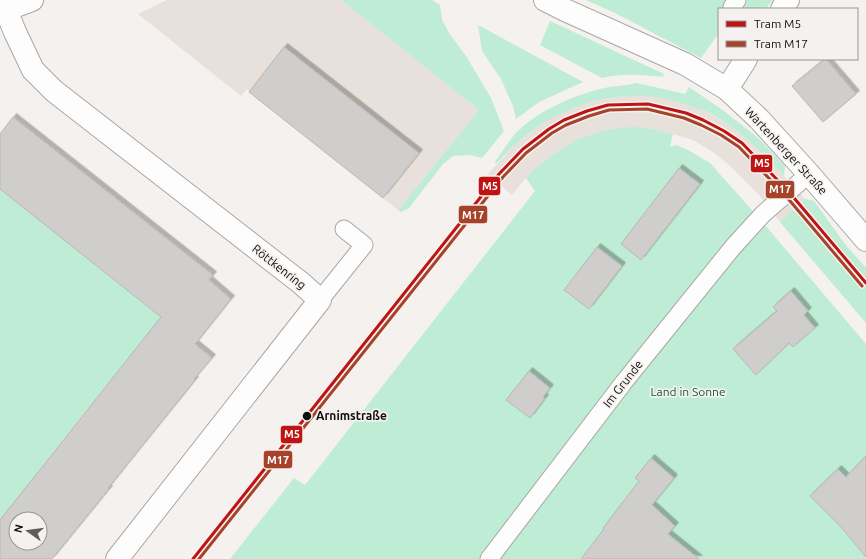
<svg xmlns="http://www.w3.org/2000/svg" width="866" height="559" viewBox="0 0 866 559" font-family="Ubuntu,sans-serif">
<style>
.built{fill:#e8e1db}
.green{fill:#bfecd4}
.building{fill:#d0cecc;stroke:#b9b7b6;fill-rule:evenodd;filter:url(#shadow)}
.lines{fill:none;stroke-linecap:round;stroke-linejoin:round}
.service-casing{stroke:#a9a7a5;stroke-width:19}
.minor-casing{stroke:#a9a7a5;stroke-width:24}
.tertiary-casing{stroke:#a9a7a5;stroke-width:24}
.service{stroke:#fdfdfd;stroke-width:17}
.minor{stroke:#fdfdfd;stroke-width:22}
.tertiary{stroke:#fdfdfd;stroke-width:22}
.tram-1-casing{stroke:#f5f1ee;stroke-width:6}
.tram-2-casing{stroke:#f5f1ee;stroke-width:6}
.tram-1{stroke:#be1414;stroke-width:3}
.tram-2{stroke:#a6422a;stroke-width:3}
.stop-dot{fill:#0f0e0d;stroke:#f5f1ee;stroke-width:1.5}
.labels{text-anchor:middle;stroke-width:3.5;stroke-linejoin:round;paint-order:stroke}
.street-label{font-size:12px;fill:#0f0e0d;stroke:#f5f1ee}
.park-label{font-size:12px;fill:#13563a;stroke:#f5f1ee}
.stop-label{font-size:12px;font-weight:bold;fill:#0f0e0d;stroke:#f5f1ee;text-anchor:start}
.line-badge{stroke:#f5f1ee;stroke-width:1.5}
.badge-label{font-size:11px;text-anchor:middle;font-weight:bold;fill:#fff}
</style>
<defs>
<filter id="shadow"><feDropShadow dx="3.5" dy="-3.5" stdDeviation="0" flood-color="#0004"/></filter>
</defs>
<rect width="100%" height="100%" fill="#f4f1ef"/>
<!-- built -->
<g class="built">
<path d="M167 0H341L479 110 398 210 247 89 241 96 138 14Z"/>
<path d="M641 95 667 98 687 104 709 113 731 126 758 148 805 199 780 222 759 195 728 164 713 152 693 140 665 132 648 128 574 141 551 156 534 169 526 178 512 195 488 174 517 142 552 117 574 107 590 102 619 96Z"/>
</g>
<!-- green -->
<g class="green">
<path d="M341 0H432L440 5 442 20 449 33 466 56 491 98 504 131 482 158 470 155 453 156 443 164 409 208 401 212 398 210 479 110Z"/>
<path d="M586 0H742L736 9H719V33L701 58 615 13Z"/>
<path d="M747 0H772L766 9H743Z"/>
<path d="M550 21 664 74 663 77C642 75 622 73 602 78L540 45Z"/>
<path d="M478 25 583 82 539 102 516 119 513 106 501 79 482 51Z"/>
<path d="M637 83 685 94 689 87 724 111 757 137 785 166 784 176C761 152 740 129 710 113 705 111 699 109 693 107 622 78 544 108 496 164L495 162C503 151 511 137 521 128 544 108 579 93 609 87 618 86 628 85 637 83Z"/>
<path d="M632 127 648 128 673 134 670 147 676 145 688 150 710 163 759 218 866 344V559H230L294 478 305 485 535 191 526 178 534 169 551 156 574 141 605 130Z"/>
<path d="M0 189 18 204 22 199 40 220 161 317 125 362 113 387 108 383 37 472 42 476 0 520Z"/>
<path d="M805 199 814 201 845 244 866 268V323L780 222Z"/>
</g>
<!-- building -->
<g class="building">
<path d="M284 47 419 153 383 198 249 92Z"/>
<path d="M825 59H826L856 94 823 122 792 86Z"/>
<path d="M13 117 213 275 209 280 231 299 195 344 212 358 194 379 195 380 149 437 108 488 109 489 52 559H0V520L161 317 0 189V134ZM16 519H40V543H16Z"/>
<path d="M679 168 700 184 641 260 621 244Z"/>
<path d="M597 247 622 266 589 309 564 290Z"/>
<path d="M791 291 808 311 804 315 815 328 793 347 789 343 756 375 733 349 777 311 773 307Z"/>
<path d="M529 371 550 388 543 397 545 398 530 418 506 400Z"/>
<path d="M866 456V557L841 527 810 496 838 469 846 477Z"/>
<path d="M651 458 674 478 652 505 675 526 668 534 699 559H581L604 529 603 528 639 481 635 478Z"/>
</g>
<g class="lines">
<!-- service casing -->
<g class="service-casing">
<g id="service">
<path d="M733 9 732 7 737 0"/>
<path d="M320 300 364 245 344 229"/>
<path d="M489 559 624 382 733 247 763 214 809 174"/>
</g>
</g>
<!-- minor casing -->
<g class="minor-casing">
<g id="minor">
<path d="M782 9 788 0"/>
<path d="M6 10 15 32 33 70 54 91 301 283 320 300 117 559"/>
<path d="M0 12 32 0"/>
<path d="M727 89 746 59"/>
</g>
</g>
<!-- tertiary casing -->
<g class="tertiary-casing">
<path id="tertiary" d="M545 0 565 10 685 64 727 89 759 119 809 174 866 240"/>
</g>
<!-- service -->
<use href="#service" class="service"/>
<!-- minor -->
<use href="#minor" class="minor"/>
<!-- tertiary -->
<use href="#tertiary" class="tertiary"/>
<!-- tram-1 casing -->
<g class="tram-1-casing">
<path id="tram-1" d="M193 559 499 174 523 149 549 129 564 120 587 111 608 105 648 104 686 113 703 120 724 131 742 143 789 192 866 283"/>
</g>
<!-- tram-2 casing -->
<g class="tram-2-casing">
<path id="tram-2" d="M199 559 503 177 526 153 552 133 566 125 589 116 609 110 647 109 684 118 701 125 721 135 739 147 785 195 862 286"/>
</g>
<!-- tram-1 -->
<use href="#tram-1" class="tram-1"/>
<!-- tram-2 -->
<use href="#tram-2" class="tram-2"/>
</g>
<!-- markers -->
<circle class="stop-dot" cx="307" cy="416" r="5"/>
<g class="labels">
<!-- street labels -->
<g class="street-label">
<text transform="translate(786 151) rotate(47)" y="4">Wartenberger Straße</text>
<text transform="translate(279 267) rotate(38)" y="4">Röttkenring</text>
<text transform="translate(623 384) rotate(-52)" y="4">Im Grunde</text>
</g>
<!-- park labels -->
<g class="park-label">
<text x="688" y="396">Land in Sonne</text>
</g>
<!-- stop labels -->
<g class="stop-label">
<text x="316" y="420">Arnimstraße</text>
</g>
</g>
<g class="line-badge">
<rect x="750" y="154" width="23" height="19" rx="4" fill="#be1414"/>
<rect x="478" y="176" width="23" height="20" rx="4" fill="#be1414"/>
<rect x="765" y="180" width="30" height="19" rx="4" fill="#a6422a"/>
<rect x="458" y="205" width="30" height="19" rx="4" fill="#a6422a"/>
<rect x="280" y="425" width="23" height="19" rx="4" fill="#be1414"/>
<rect x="263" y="450" width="30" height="19" rx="4" fill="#a6422a"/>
</g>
<g class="badge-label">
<text x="762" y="167">M5</text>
<text x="490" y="190">M5</text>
<text x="780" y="193">M17</text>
<text x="473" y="219">M17</text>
<text x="292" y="438">M5</text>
<text x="278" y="464">M17</text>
</g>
<!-- legend -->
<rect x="718" y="8" width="140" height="52" fill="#f5f1ee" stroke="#999694"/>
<rect x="726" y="21" width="20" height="6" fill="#be1414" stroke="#999694"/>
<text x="754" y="28" font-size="12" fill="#0f0e0d">Tram M5</text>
<rect x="726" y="41" width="20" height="6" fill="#a6422a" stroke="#999694"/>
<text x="754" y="48" font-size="12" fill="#0f0e0d">Tram M17</text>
<!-- north arrow -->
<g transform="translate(28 531) rotate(284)"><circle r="19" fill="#f5f1ee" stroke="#999694"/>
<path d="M0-3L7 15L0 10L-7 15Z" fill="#5f5d5c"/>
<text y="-6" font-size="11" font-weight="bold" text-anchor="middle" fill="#0f0e0d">N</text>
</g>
</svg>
